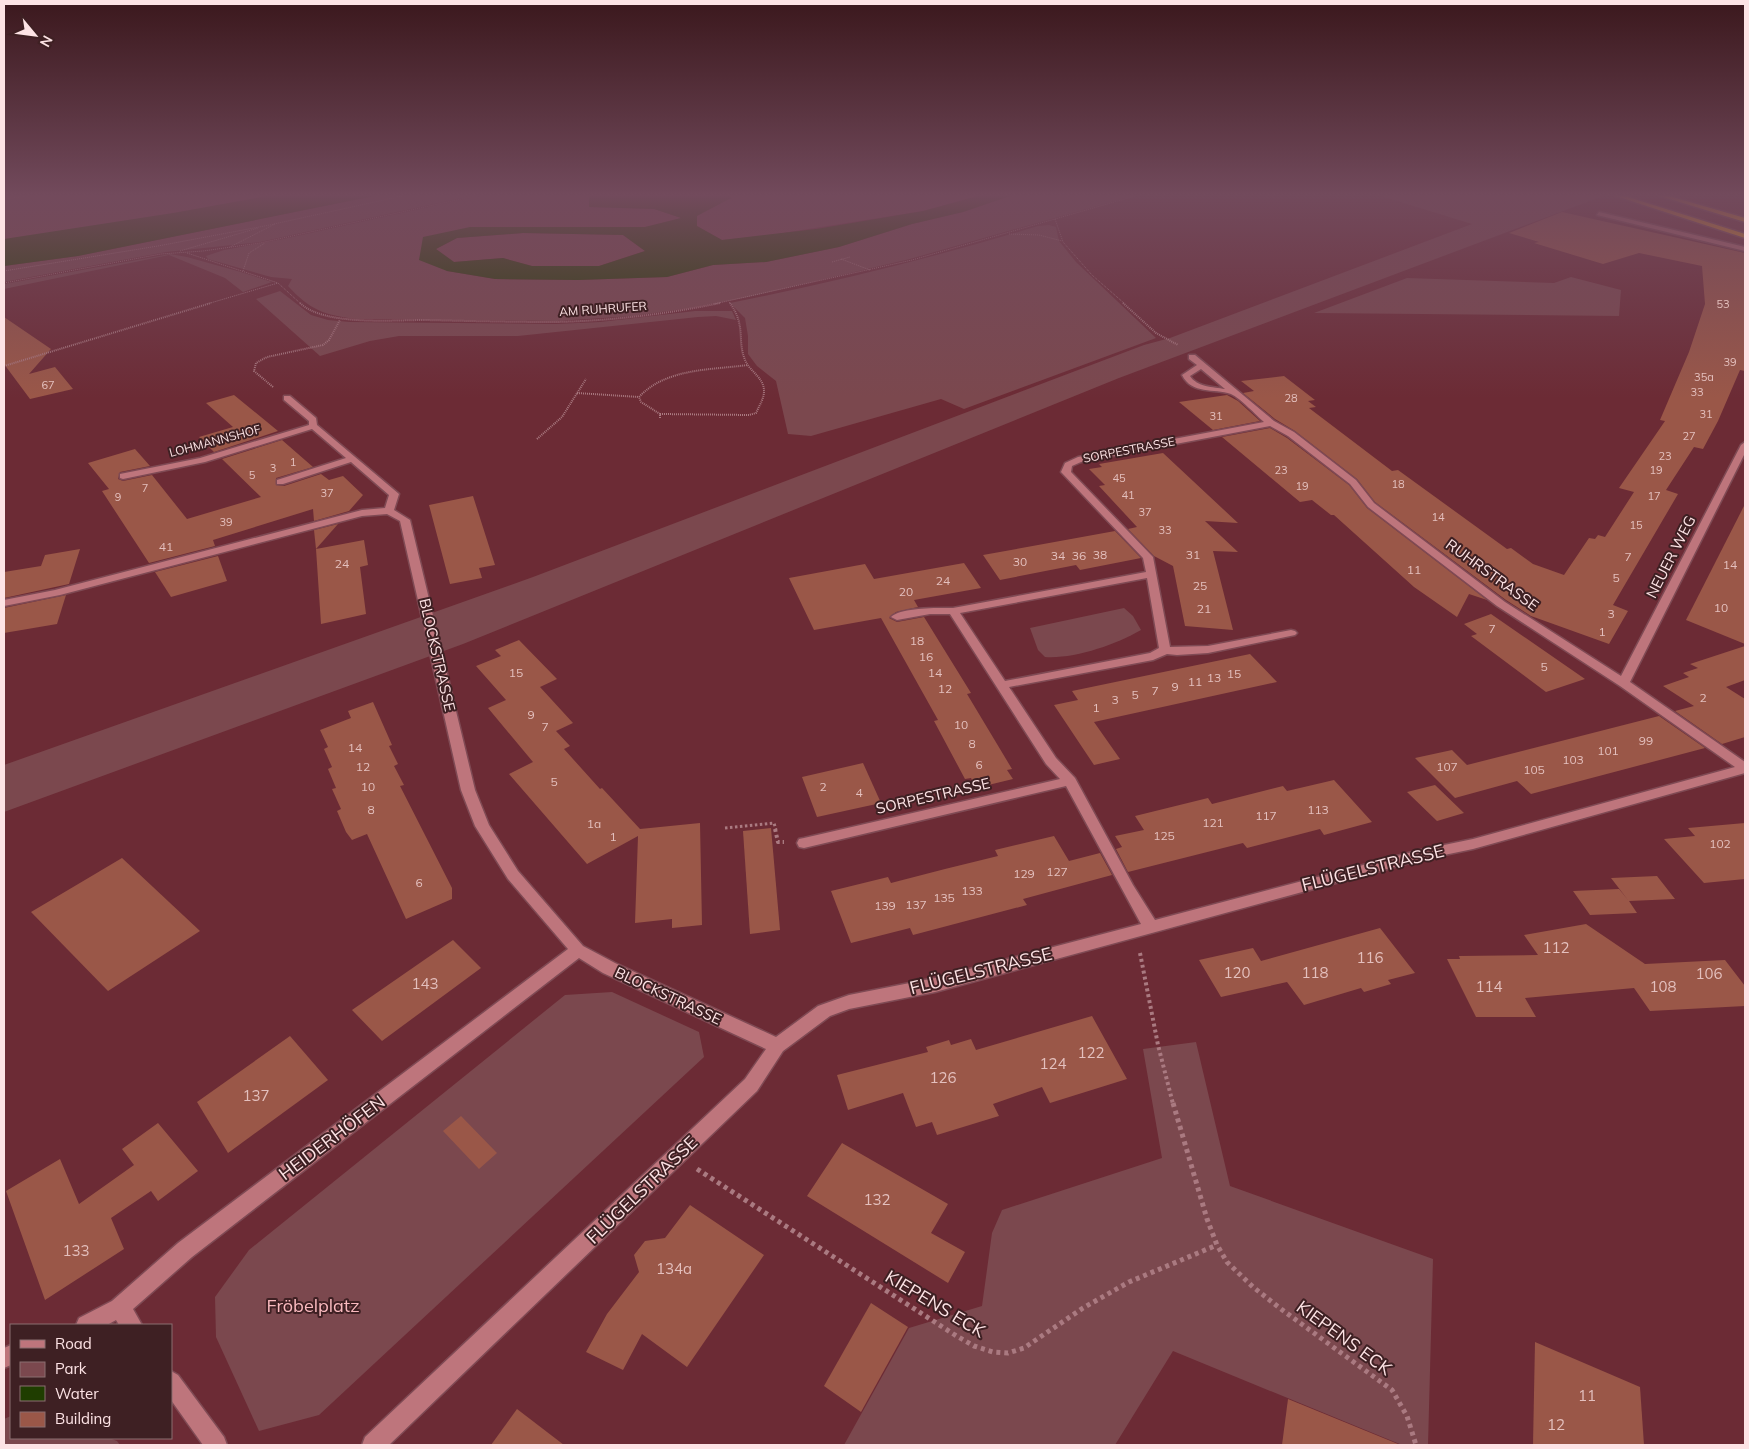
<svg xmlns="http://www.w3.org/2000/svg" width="1749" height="1449" viewBox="0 0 1749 1449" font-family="Mulish,sans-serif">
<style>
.green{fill:#7b484e}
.water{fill:#1f3d00;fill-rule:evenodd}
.building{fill:#9a5748}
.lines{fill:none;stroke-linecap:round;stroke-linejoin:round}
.minor-casing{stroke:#7f4a54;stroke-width:3}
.highway-casing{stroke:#7f4a54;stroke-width:3}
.path-far4{stroke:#aa7a81;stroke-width:1;stroke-dasharray:1 1;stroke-linecap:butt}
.path-far3{stroke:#aa7a81;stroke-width:2;stroke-dasharray:1 1;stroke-linecap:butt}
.path-far2{stroke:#aa7a81;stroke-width:3;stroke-dasharray:2.5 2.5;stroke-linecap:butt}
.path-far1{stroke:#aa7a81;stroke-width:4;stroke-dasharray:3 3;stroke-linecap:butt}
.path{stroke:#aa7a81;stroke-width:5;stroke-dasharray:4 4;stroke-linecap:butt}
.minor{fill:#be757c;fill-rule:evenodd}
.highway{fill:#f3a418;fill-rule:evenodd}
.labels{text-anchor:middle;stroke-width:4;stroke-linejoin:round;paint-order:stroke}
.far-number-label{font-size:11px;fill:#e4c0be}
.far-street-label{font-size:12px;fill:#fde3e5;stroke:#3e2023}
.number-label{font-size:12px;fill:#e4c0be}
.street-label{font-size:15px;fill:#fde3e5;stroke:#3e2023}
.near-number-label{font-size:15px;fill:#e4c0be}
.near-street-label{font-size:18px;fill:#fde3e5;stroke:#3e2023}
.near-park-label{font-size:18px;fill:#fababf;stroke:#3e2023}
</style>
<rect width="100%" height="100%" fill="#6c2b35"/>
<!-- green -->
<g class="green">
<path d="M4 196H316L4 254Z"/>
<path d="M374 196H470L260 242 166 252 4 282V266L78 256Z"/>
<path d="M479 196H589V207L654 209 682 218 645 227 423 237 447 271 495 279 578 280 667 277 713 265 766 262 839 247 912 224 963 212 1010 196H1132L910 259 748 297 690 308 634 316 557 321 356 319C324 315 310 310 288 286L292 279 271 277 208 259 206 256 224 250 283 239Z"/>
<path d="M730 196H978L923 211 770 235 722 240 697 226V215L731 198Z"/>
<path d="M1381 196H1603L1119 378 463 644 4 812V765L533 577 1144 345 1170 338 1472 224Z"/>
<path d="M1049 225 1056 227 1059 241 1076 262 1156 338 964 409 941 399 811 436 788 434 776 381 757 366 748 354V336L745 318 730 303C834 282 937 257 1038 226Z"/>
<path d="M523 233 623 235 645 251 599 266H532L503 258 454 262 436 249 457 238Z"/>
<path d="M170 254 187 257 241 272 272 282 243 292 225 278 169 255 4 289V284Z"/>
<path d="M1571 277 1621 290 1619 316 1314 313 1407 278 1554 283Z"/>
<path d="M280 291 311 315 328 320 350 322 556 324 600 322 695 311H732L736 320 716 316 698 317 518 336H399L370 341 320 356 256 299Z"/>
<path d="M1124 608 1133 616 1141 630C1115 645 1074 659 1045 657L1038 650 1030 628Z"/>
<path d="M612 992 699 1032 704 1057 319 1415 259 1431 216 1337 215 1297 249 1250 565 995Z"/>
<path d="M1196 1042 1230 1186 1433 1259 1428 1445H1402L1173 1351 1115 1445H844L909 1328 982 1306 992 1233 1002 1210 1162 1158 1143 1049Z"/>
<path d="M11 1416V1438H109L117 1441 120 1445H4V1419Z"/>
</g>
<!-- water -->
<g class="water">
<path d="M267 196H374L78 256 4 266V239L173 213Z"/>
<path d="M589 196H730L731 198 697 216V226L722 240 816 229 923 211 978 196H1010L963 212 912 224 839 247 766 262 713 265 667 277 578 280 495 279 447 271 419 260 423 237 470 227H645L681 218 654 209 589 207ZM523 233 623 235 645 251 599 266H532L503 258 454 262 436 249 457 238Z"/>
</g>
<!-- building -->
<g class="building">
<path d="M1562 212 1745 253V371L1740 370 1718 421 1703 449 1694 447 1666 490 1678 494 1613 605 1628 611 1609 644 1531 616 1506 600 1375 502 1357 479 1295 431 1275 419 1243 393 1254 391 1241 381 1284 376 1315 400 1308 401 1316 407 1309 408 1392 471 1398 470 1507 549 1511 548 1533 564 1564 575 1589 538 1595 539 1598 535 1605 537 1634 492 1619 488 1665 421 1660 420 1689 352 1705 304 1702 266 1639 253 1603 264 1534 243 1539 242 1509 233Z"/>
<path d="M4 317 51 349 29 374 55 367 73 389 30 399 4 364Z"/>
<path d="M234 395 278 431 214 452 199 437 233 427 206 403Z"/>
<path d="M1227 395 1238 401 1260 421 1213 430 1179 402Z"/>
<path d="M1270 428 1287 438 1349 485 1367 508 1487 600 1469 594 1457 617 1414 587 1334 515H1331L1312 500 1300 502 1222 437Z"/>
<path d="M282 440 313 467 276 478V485L284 486 321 474 329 480 343 476 363 495 349 511 314 521 313 509 213 540 215 546 149 563 102 491 109 489 88 463 135 449 150 466 120 472 118 479 123 481 152 475 187 519 261 497 222 459Z"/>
<path d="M1163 453 1238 523 1205 521 1238 552 1213 551 1233 630 1185 626 1173 566 1154 556 1128 529 1137 527 1099 486 1105 485 1089 469 1102 467 1099 464Z"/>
<path d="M473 496 495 565 479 568 482 578 450 584 429 505Z"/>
<path d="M1745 504V644L1686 620Z"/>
<path d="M338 524 316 549 314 530Z"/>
<path d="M1115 531 1141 558 1080 570 1076 565 1000 580 983 555Z"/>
<path d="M364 540 368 565 360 567 366 614 321 624 316 549Z"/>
<path d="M80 549 69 584 4 598V572L41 566 45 555Z"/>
<path d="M218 556 227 581 171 597 155 572Z"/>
<path d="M964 563 981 588 914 600 918 607 896 612 889 618 897 622 924 617 971 693 967 694 1012 769 1007 770 1013 779 976 788 971 778 965 779 934 721 938 720 881 618 814 630 789 578 865 564 874 579Z"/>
<path d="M66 595 57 624 4 633V608Z"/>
<path d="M1491 614 1585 679 1546 692 1471 636 1477 634 1464 624Z"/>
<path d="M519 640 557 679 540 687 573 723 556 731 570 746 564 749 600 789 602 788 640 829 700 823 702 925 672 928V919L635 923 638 836 587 864 509 774 533 762 488 708 506 700 476 666 501 656 495 650Z"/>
<path d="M1745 646V680L1726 687 1745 699V737L1722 744 1675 711 1694 706 1663 686 1689 677 1683 673 1698 668 1690 664Z"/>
<path d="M1250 654 1277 682 1094 722 1120 759 1094 765 1054 705 1078 700 1072 691Z"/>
<path d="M373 702 392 745 389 746 398 764 394 766 404 785 400 786 452 888V899L406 919 367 834 352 840 346 832 337 811 341 809 332 789 336 788 328 769 332 767 324 749 328 747 320 730 351 718 348 711Z"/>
<path d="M1659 716 1705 748 1531 794 1517 781 1455 798 1415 758 1452 750 1467 765Z"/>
<path d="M863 763 881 803 817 817 802 777Z"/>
<path d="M1334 780 1372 822 1324 835 1320 829 1247 848 1243 843 1128 872 1116 849 1122 847 1115 836 1144 830 1135 816 1208 798 1212 804 1283 786 1287 791Z"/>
<path d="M1435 785 1464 813 1437 821 1407 792Z"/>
<path d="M1745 823V879L1704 883 1664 839 1695 836 1688 828Z"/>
<path d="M771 828 780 930 750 934 743 831Z"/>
<path d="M1054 836 1069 861 1100 853 1112 875 1023 899 1027 905 913 935 910 928 851 943 831 891 888 877 891 883 945 869 998 856 995 850Z"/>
<path d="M122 858 200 931 108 991 31 912Z"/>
<path d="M1657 876 1675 899 1629 901 1637 913 1590 915 1573 891 1619 889 1628 900 1611 878Z"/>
<path d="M1586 924 1645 964 1725 960 1745 986V1006L1650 1011 1634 988 1525 998 1536 1017H1476L1447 959H1460L1459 956 1538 955 1524 935Z"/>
<path d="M1380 928 1415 973 1388 980 1391 984 1364 992 1361 988 1304 1005 1287 982 1221 997 1199 960 1253 948 1261 961Z"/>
<path d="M453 940 481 968 382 1041 352 1010Z"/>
<path d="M1092 1016 1127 1079 1050 1103 1042 1087 993 1104 999 1116 937 1135 932 1122 916 1127 903 1093 848 1110 837 1075 928 1052 926 1047 949 1040 951 1045 971 1039 976 1050Z"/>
<path d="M290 1036 328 1080 228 1153 197 1102Z"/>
<path d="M461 1116 497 1153 479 1169 443 1131Z"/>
<path d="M158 1123 198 1171 158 1201 151 1191 111 1218 124 1249 45 1300 6 1191 60 1159 79 1204 134 1165 122 1149Z"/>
<path d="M842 1143 948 1204 931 1233 965 1252 948 1283 807 1196Z"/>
<path d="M690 1205 764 1255 687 1367 642 1334 623 1370 586 1352 607 1314 639 1272 634 1255 645 1241 665 1238Z"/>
<path d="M871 1303 908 1327 861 1412 824 1386Z"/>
<path d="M1535 1342 1640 1387 1644 1445H1533Z"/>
<path d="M1288 1399 1398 1444V1445H1282Z"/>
<path d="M517 1409 564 1445H491Z"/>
</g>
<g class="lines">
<!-- minor casing -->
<g class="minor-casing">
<g id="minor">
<path d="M1599 212 1745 247V251L1597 215Z"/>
<path d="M1189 355H1195L1274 421 1294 432 1356 480 1374 503 1505 602 1621 676 1741 445 1745 442V453L1630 682 1745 762V773L1473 849 1420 860 935 992 849 1009 830 1016 783 1051 757 1091 389 1445H362L365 1437 745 1079 766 1049 603 973 579 958 192 1257 133 1309 142 1325H119L116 1320 107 1325H76L79 1318 112 1301 178 1243 568 949 508 879 475 826 461 790 400 521 387 514 362 516 60 595 4 606V600L55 590 362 510 385 508 389 495 351 462 283 484H277V480L346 458 312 429 205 462 123 479 120 478V474L200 458 309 425V421L284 400V396H290L316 418 317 425 399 494 394 510 410 520 475 790 489 825 518 871 583 946 615 963 776 1037 818 1006 849 995 935 978 1141 924 1066 786 804 848 799 847 797 843 799 839 804 838 1060 779 1046 764 950 614H930L897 620 891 617C902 607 938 608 953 608L1146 572 1143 558 1061 472 1065 463 1078 457 1264 422C1256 415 1240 398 1231 394 1214 388 1192 395 1182 375L1197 365 1189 359ZM1201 369 1225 389C1213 387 1197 387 1190 376ZM1270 426 1288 436 1350 484 1368 507 1497 606 1620 686 1735 767 1473 839 1420 850 1155 920 1133 885 1075 778 1056 758 1009 687 1153 660 1167 654 1177 655 1208 653 1295 635 1297 633 1295 631 1291 630 1208 646 1170 647 1153 557 1071 472 1072 466 1081 462ZM1147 578 1159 648 1150 653 1005 681 960 613Z"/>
<path d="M11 1345V1365L4 1368V1348Z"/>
<path d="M171 1371 178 1375 224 1437 227 1445H203L171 1400Z"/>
</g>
</g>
<!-- highway casing -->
<g class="highway-casing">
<g id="highway">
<path d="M1616 196H1625L1745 234V238Z"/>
<path d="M1660 196H1669L1745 218V222Z"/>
</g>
</g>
<!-- path-far4 -->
<g class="path-far4">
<path d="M4 199 27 196"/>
<path d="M1055 219 1063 242 1092 275 1125 304"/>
<path d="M274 224 402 196"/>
<path d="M1009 234 1039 235 1062 241"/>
<path d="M180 251 258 228"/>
<path d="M187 253 278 283 301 304"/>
<path d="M841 259 870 270"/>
<path d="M832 262 850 257"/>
<path d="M4 271 158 246 275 224 230 247"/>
<path d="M243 271 249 253 265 243"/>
<path d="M4 283 161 254 203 251 260 243 475 196"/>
<path d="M729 302 731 304"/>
<path d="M207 304 278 283"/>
<path d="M714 304 912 260 1135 196"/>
</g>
<!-- path-far3 -->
<g class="path-far3">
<path d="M300 303C324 326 392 320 425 320 468 321 511 322 554 322 610 321 667 314 720 303"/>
<path d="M1123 303 1156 333 1178 345"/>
<path d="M4 366 211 303"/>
<path d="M273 387 254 371 256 363 267 357 323 345 329 340 340 320"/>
<path d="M577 393 639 397"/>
<path d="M660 414 749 415 756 413C759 406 764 399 764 391 764 378 751 372 746 362 736 341 747 327 730 303"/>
<path d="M660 418V414L641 402 639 397C666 368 711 370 748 365"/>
<path d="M537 439 562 417 586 379"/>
</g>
<!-- path-far2 -->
<path class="path-far2" d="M725 828 774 823 776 830"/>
<!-- path-far1 -->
<g class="path-far1">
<path d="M775 829 778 842H784"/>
<path d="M1140 953 1158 1045 1173 1104"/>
</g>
<!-- path -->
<g class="path">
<path d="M1173 1103 1207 1219 1217 1245 1227 1262 1253 1287 1281 1309 1392 1390 1407 1416 1416 1445"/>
<path d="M697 1169 955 1335 974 1346 993 1352 1008 1353 1024 1348 1083 1308 1129 1282 1217 1245"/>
</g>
<!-- minor -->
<use href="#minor" class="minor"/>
<!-- highway -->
<use href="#highway" class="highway"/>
</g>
<!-- sky -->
<linearGradient id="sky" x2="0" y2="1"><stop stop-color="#3b181d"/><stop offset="0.49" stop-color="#724a5c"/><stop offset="1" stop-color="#724a5c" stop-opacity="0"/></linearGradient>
<rect width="1749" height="398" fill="url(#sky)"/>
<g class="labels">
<!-- far-number labels -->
<g class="far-number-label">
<text x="1723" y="308">53</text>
<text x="1730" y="366">39</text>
<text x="1704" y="381">35a</text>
<text x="48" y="389">67</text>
<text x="1697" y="396">33</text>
<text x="1291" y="402">28</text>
<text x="1706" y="418">31</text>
<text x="1216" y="420">31</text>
<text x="1689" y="440">27</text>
<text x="1665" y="460">23</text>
<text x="293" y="466">1</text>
<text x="273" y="472">3</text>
<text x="1281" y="474">23</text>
<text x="1656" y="474">19</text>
<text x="252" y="479">5</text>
<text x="1119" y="482">45</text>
<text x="1398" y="488">18</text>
<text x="1302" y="490">19</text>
<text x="145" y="492">7</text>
<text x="327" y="497">37</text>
<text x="1128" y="499">41</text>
<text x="1654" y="500">17</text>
<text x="118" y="501">9</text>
<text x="1145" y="516">37</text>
<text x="1438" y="521">14</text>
<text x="226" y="526">39</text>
<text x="1636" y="529">15</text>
<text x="1165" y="534">33</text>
</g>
<!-- far-street labels -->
<g class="far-street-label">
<text transform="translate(603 309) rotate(-4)" y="4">AM RUHRUFER</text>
<text transform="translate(215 441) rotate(-15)" y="4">LOHMANNSHOF</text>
<text transform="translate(1129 450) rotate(-11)" y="4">SORPESTRASSE</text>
</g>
<!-- number labels -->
<g class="number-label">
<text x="166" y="551">41</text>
<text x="1100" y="559">38</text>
<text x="1193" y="559">31</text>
<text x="1058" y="560">34</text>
<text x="1079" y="560">36</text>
<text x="1628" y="561">7</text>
<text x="1020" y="566">30</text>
<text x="342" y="568">24</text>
<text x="1730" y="569">14</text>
<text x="1414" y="574">11</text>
<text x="1616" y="582">5</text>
<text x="943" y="585">24</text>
<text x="1200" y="590">25</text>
<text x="906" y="596">20</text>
<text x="1721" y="612">10</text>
<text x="1204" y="613">21</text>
<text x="1611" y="618">3</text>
<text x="1492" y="633">7</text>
<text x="1602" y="636">1</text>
<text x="917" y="645">18</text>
<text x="926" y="661">16</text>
<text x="1544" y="671">5</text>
<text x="516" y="677">15</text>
<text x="935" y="677">14</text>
<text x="1234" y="678">15</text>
<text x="1214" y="682">13</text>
<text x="1195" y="686">11</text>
<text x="1175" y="691">9</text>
<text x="945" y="693">12</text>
<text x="1155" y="695">7</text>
<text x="1135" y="699">5</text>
<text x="1703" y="702">2</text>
<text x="1115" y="704">3</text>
<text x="1096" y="712">1</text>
<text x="531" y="719">9</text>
<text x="961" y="729">10</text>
<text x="545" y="731">7</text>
<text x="1646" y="745">99</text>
<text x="972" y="748">8</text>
<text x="355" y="752">14</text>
<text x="1608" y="755">101</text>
<text x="1573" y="764">103</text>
<text x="979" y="769">6</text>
<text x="363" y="771">12</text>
<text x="1447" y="771">107</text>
<text x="1534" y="774">105</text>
<text x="554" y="786">5</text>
<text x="368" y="791">10</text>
<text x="823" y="791">2</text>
<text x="859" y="797">4</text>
<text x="371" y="814">8</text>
<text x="1318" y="814">113</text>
<text x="1266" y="820">117</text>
<text x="1213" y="827">121</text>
<text x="594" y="828">1a</text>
<text x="1164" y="840">125</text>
<text x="613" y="841">1</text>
<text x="1720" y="848">102</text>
<text x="1057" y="876">127</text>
<text x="1024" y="878">129</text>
<text x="419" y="887">6</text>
<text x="972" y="895">133</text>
<text x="944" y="902">135</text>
<text x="916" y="909">137</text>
<text x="885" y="910">139</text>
</g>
<!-- street labels -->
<g class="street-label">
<text transform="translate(1671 557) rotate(-63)" y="5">NEUER WEG</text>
<text transform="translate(1492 575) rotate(36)" y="5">RUHRSTRASSE</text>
<text transform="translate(437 655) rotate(77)" y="5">BLOCKSTRASSE</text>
<text transform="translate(933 796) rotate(-13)" y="5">SORPESTRASSE</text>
<text transform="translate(668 996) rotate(25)" y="5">BLOCKSTRASSE</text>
</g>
<!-- near-number labels -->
<g class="near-number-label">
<text x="1556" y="953">112</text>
<text x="1370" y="963">116</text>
<text x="1237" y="978">120</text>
<text x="1315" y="978">118</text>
<text x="1709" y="979">106</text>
<text x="425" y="989">143</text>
<text x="1489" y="992">114</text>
<text x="1663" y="992">108</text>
<text x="1091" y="1058">122</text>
<text x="1053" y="1069">124</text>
<text x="943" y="1083">126</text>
<text x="256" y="1101">137</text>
<text x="877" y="1205">132</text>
<text x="76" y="1256">133</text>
<text x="674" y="1274">134a</text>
<text x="1587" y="1401">11</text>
<text x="1556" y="1430">12</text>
</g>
<!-- near-street labels -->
<g class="near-street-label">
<text transform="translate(1373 868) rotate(-14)" y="6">FLÜGELSTRASSE</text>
<text transform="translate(981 971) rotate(-14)" y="6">FLÜGELSTRASSE</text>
<text transform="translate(332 1138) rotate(-37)" y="6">HEIDERHÖFEN</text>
<text transform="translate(642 1190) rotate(-44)" y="6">FLÜGELSTRASSE</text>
<text transform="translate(935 1304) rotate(31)" y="6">KIEPENS ECK</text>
<text transform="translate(1344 1338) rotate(36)" y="6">KIEPENS ECK</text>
</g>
<!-- near-park labels -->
<g class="near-park-label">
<text x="313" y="1312">Fröbelplatz</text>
</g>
</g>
<!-- border -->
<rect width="1749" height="1449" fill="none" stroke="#fde3e5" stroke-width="10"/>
<!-- legend -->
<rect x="10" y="1324" width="162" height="115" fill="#3e2023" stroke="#8a6e71"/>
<rect x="20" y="1340" width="25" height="8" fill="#be757c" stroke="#8a6e71"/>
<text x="55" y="1349" font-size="15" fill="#fde3e5">Road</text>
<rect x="20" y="1362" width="25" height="15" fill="#7b484e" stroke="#8a6e71"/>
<text x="55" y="1374" font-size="15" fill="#fde3e5">Park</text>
<rect x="20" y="1386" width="25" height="15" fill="#1f3d00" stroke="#8a6e71"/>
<text x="55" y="1399" font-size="15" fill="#fde3e5">Water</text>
<rect x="20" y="1412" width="25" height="15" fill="#9a5748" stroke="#8a6e71"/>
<text x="55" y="1424" font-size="15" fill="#fde3e5">Building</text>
<!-- north arrow -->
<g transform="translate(35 35) rotate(119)" stroke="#3e2023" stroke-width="4" paint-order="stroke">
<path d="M0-4L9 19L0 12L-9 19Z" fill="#fde3e5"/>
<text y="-8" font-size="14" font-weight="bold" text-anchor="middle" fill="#fde3e5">N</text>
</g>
</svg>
